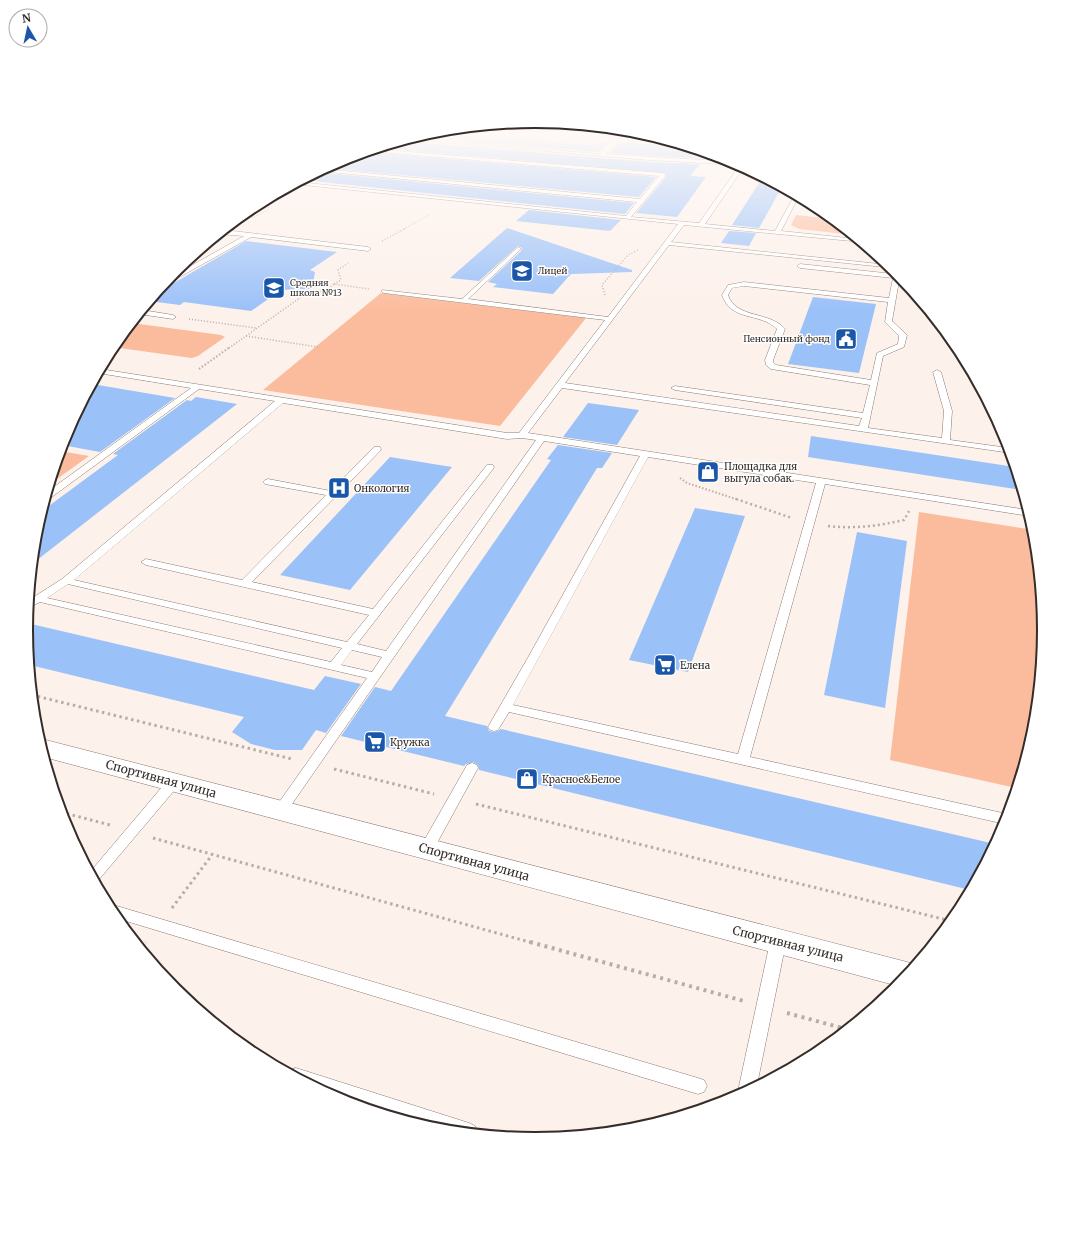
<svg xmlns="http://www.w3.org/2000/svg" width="1070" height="1259" viewBox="0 0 1070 1259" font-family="Merriweather,serif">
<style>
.green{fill:#fbbc9d}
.building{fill:#9bc1f9}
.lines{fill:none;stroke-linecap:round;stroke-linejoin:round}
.lane-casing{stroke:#8c7a72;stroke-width:1}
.secondary-casing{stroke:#8c7a72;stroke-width:1}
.path-far5{stroke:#b8aea8;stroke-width:1;stroke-dasharray:1 1.5;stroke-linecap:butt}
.path-far4{stroke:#b8aea8;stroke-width:1.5;stroke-dasharray:1 2;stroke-linecap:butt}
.path-far3{stroke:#b8aea8;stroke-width:2;stroke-dasharray:1.5 2;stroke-linecap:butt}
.path-far2{stroke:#b8aea8;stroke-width:2.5;stroke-dasharray:2 3;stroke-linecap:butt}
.path-far1{stroke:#b8aea8;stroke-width:3;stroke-dasharray:2.5 3.5;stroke-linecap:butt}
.path{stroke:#b8aea8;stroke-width:4;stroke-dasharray:3 4.5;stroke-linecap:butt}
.lane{fill:#fff;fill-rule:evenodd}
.secondary{fill:#fff;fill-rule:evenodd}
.labels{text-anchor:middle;stroke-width:3;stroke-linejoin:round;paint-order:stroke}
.far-poi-label{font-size:9px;fill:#352d29;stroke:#fff;text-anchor:start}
.poi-label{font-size:10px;fill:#352d29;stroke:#fff;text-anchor:start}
.near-street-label{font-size:12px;fill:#352d29;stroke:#fff}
.rim{fill:none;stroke:#352d29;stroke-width:2}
</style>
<rect width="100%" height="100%" fill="#fdf1eb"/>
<!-- green -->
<g class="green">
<path d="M796 215 833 219 850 233 844 234 799 229 791 225Z"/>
<path d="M381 293 586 318 500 426 263 390Z"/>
<path d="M132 323 221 335 225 337 198 356 192 358 112 347Z"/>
<path d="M60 451 89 456 50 484Z"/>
<path d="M919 512 1034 530 1044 630 1034 729 1016 788 890 760Z"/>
</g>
<!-- building -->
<g class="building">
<path d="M439 135H476L477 136 589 146 603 144 608 141H612L599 152 439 139Z"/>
<path d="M507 135H602L598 140 589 141Z"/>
<path d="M401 141 648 162 700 164 690 176 706 177 677 217 636 213 666 177V173L378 148Z"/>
<path d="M620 142 690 147 711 153 706 159 609 153Z"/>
<path d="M366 151 369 152 656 177 639 197 335 169Z"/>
<path d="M327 173 634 203 625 214 312 181Z"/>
<path d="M763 177 782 187 759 228 732 225Z"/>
<path d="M529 210 621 220 610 231 516 221Z"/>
<path d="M507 228 632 270V272L571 274 553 294 493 287 497 284 488 282 521 251 522 248 518 246 479 281 450 278Z"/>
<path d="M729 231 756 233 749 246 721 243Z"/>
<path d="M246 241 337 252 310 270 315 272 312 289 281 290 251 311 184 302 180 305 149 301 155 294Z"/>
<path d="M813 297 876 304 859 373 788 364Z"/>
<path d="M92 384 175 398 100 452 62 445 65 434Z"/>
<path d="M196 397 237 404 32 564 36 530 42 511 118 455 113 454 187 400 191 401Z"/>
<path d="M588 403 639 410 617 445 563 437Z"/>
<path d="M811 436 1015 467V489L808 457Z"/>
<path d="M558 445 612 453 602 468H597L445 716 487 726 489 731 494 732 498 731 501 729 995 844 970 890 479 770 478 765 473 762 466 764 464 766 341 736 375 687 391 691 551 460 547 459Z"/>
<path d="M390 457 452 467 350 590 280 575Z"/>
<path d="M695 508 745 516 688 672 629 660Z"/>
<path d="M857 532 907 541 885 708 824 695Z"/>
<path d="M27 623 314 690 325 676 361 684 326 733 316 730 302 750H275L251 744 232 732 244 717 30 665Z"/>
</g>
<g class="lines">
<!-- lane casing -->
<g class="lane-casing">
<g id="lane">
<path d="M477 135H492L589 143 600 141 608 135H612L603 143 589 145Z"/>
<path d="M621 135H625L605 154 736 162 744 167 705 224 775 231 795 194 799 196 781 231 858 239 862 242 684 225 671 242 889 265 894 268 669 245 565 383 859 426 862 418 675 390 671 388 675 386 863 413 870 385 771 369 766 365 765 360 777 329C760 312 731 322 722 295L728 285 744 282 889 298 893 278 800 268 797 266 800 264 894 274 896 270 900 275 892 321 907 335 904 347 883 356 868 428 942 438 944 411 933 372 937 370 941 372 952 411 950 440 1009 448 1011 453 562 388 528 433 1028 510 1029 516 825 484 750 757 1007 814H1008L1005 824 509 712 498 730 494 731 490 730 488 727 530 654 640 456 544 441 285 814 280 816 275 814 273 811 275 808 367 678 40 602 28 608 29 600 62 579 275 401 199 389 49 499 45 500 47 492 191 388 98 373 100 369 507 433H519L605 320 384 293 382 292V290L462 299 518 247 520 248V250L468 299 608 317 678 224 294 184 298 182 626 216 637 202 319 171 323 169 640 199 659 176 369 151 374 149 663 173 665 174V176L631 217 699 223 740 165 648 160 407 139 411 138 600 154ZM744 286 888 302 885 322 899 336 898 344 877 353 871 380 776 365 773 362V360L785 329C770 311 736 319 728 295L732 288ZM283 403 507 439 522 438 536 440 386 651 357 644 493 469 494 467 493 465H487L373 609 252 582 380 451 381 449 380 447H374L331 491 268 479 265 480 263 482 265 484 326 495 242 580 146 559 141 562 146 565 369 615 347 642 74 580ZM648 457 816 483 738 754 513 705ZM68 584 342 648 331 662 47 598ZM352 650 382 657 372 672 341 665Z"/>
<path d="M627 135H651L658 137 629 136Z"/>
<path d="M222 231H233L368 247 371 249 368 251 251 237 160 288 166 280 244 236 218 234Z"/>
<path d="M142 310 173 315 176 317 173 319 139 314Z"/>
<path d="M472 763 477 765 478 768 431 854 426 855 421 854 419 850 421 846 467 765Z"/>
<path d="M173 778 178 780 180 783 178 786 96 883 90 872 168 780Z"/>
<path d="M110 904 698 1078 704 1080 707 1086 704 1092 698 1094 116 918 108 905Z"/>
<path d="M778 936 783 938 786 942 757 1085 740 1094 738 1091 770 942 773 938Z"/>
<path d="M296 1068 469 1123 475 1126 478 1132 435 1129 400 1118 333 1096 289 1072 290 1070Z"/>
</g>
</g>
<!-- secondary casing -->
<g class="secondary-casing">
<path id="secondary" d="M42 739 907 962 915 965 898 986 44 757 39 740Z"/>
</g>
<!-- path-far5 -->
<g class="path-far5">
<path d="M252 218 268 210 271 196"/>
<path d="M404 229 430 214"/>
</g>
<!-- path-far4 -->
<g class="path-far4">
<path d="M382 241 406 228"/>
<path d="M334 284 341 280 338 270 348 263"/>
<path d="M605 295 602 285 628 255 638 250"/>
<path d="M189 319 256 328"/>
<path d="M246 336 318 347"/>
<path d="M229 348 304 295 326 290 334 284 369 289"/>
</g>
<!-- path-far3 -->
<g class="path-far3">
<path d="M199 369 230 347"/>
<path d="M680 478 687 483 739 500"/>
</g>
<!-- path-far2 -->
<g class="path-far2">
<path d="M736 499 792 518"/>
<path d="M828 526C854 529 878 526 904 520L909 511"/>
</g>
<!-- path-far1 -->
<g class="path-far1">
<path d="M32 695 292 759"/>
<path d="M334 769 434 794"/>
<path d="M476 804 951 921"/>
<path d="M61 812 110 825"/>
<path d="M153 838 533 943"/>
<path d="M172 908 212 855"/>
</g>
<!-- path -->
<g class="path">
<path d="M530 942 744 1001"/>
<path d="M141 948 146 942"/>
<path d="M787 1013 846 1029"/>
</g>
<!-- lane -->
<use href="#lane" class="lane"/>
<!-- secondary -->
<use href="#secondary" class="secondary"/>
</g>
<!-- sky -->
<linearGradient id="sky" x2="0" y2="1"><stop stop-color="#acacbb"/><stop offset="0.43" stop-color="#fef9f6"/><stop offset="1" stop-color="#fef9f6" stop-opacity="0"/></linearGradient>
<rect width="1070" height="311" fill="url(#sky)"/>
<!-- icons -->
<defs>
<g id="school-square" transform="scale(1.15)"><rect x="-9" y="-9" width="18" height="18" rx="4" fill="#1b57a8" stroke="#fff"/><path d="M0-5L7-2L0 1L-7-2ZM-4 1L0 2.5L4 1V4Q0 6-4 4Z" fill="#fff"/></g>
<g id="civic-square" transform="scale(1.15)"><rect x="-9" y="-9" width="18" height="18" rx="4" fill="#1b57a8" stroke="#fff"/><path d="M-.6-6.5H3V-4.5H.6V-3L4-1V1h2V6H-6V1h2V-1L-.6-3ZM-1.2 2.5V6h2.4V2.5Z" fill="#fff"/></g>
<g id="shop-square" transform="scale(1.15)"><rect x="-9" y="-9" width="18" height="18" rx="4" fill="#1b57a8" stroke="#fff"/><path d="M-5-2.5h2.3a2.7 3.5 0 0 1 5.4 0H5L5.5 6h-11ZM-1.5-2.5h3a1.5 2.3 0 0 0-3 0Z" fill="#fff"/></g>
<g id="hospital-square" transform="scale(1.15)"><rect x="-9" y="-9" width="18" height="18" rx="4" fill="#1b57a8" stroke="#fff"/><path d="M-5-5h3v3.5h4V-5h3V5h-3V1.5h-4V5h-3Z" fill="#fff"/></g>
<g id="supermarket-square" transform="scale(1.15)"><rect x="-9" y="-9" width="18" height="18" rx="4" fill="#1b57a8" stroke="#fff"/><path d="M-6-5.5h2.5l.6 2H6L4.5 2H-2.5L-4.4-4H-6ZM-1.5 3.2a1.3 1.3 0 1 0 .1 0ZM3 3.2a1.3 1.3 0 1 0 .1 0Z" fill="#fff"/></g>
</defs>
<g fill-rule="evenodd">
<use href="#school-square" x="522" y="271"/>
<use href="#school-square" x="274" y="288"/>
<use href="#civic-square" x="846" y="339"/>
<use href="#shop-square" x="708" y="472"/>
<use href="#hospital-square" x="339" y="488"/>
<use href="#supermarket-square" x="665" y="665"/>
<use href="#supermarket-square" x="375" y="742"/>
<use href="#shop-square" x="527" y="779"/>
</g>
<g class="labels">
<!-- far-poi labels -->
<g class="far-poi-label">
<text x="538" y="274">Лицей</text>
<text x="290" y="286">Средняя<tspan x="290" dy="10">школа №13</tspan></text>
<text x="830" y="342" text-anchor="end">Пенсионный фонд</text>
</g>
<!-- poi labels -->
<g class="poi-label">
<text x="724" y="470">Площадка для<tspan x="724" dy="12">выгула собак.</tspan></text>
<text x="354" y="492">Онкология</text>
<text x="680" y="669">Елена</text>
<text x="390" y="746">Кружка</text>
<text x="542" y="783">Красное&amp;Белое</text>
</g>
<!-- near-street labels -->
<g class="near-street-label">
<text transform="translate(161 779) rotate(15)" y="4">Спортивная улица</text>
<text transform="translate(474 862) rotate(15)" y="4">Спортивная улица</text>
<text transform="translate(788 944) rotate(14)" y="4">Спортивная улица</text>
</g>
</g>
<!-- crop -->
<path d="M0 0H1070V1259H0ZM33 630a502 502 0 1 1 1004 0a502 502 0 1 1-1004 0Z" fill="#fff" fill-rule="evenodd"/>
<path class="rim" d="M33 630a502 502 0 1 1 1004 0a502 502 0 1 1-1004 0Z"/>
<!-- north arrow -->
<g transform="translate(28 28) rotate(351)"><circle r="19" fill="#ffffff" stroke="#aeaba9"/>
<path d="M0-3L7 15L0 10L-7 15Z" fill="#1b57a8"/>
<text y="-6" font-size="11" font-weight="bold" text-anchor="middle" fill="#352d29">N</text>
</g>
</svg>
